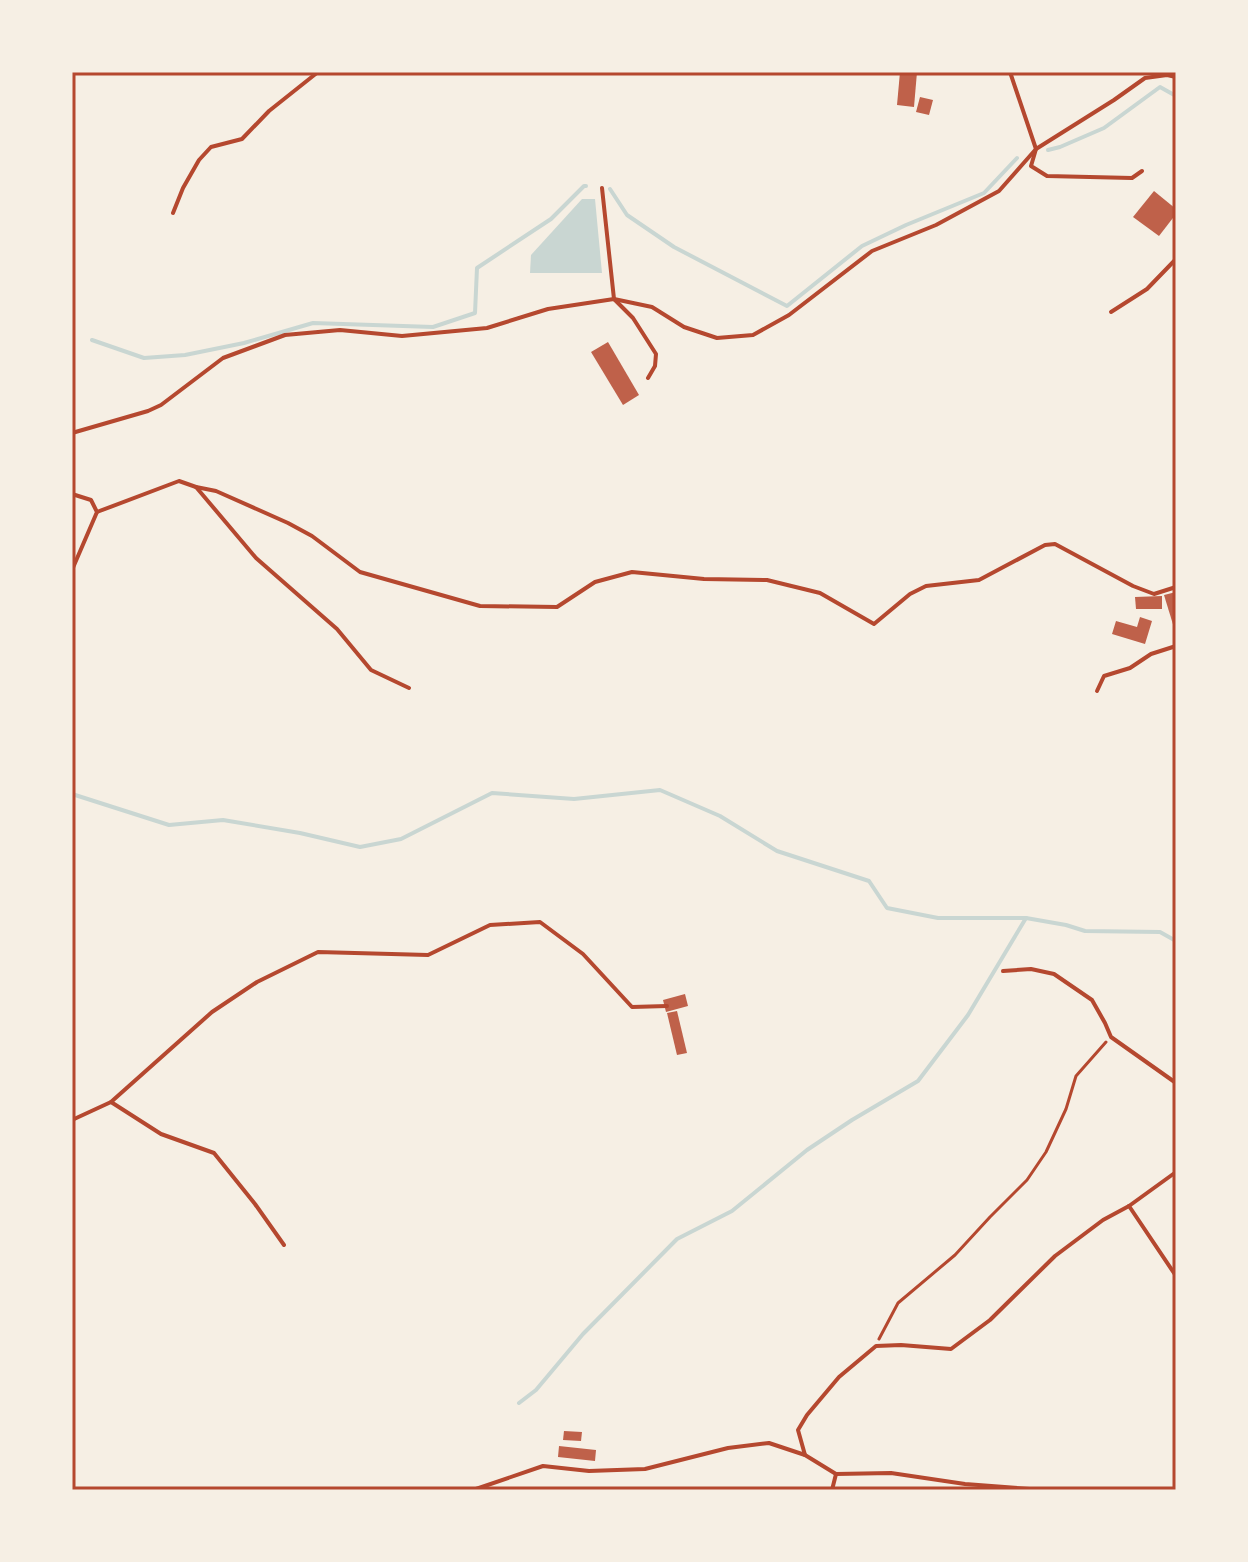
<svg xmlns="http://www.w3.org/2000/svg" width="1248" height="1562" viewBox="0 0 1248 1562" font-family="Ubuntu,sans-serif">
<style>
.water{fill:#c9d6d2}
.lines{fill:none;stroke-linecap:round;stroke-linejoin:round}
.stream{stroke:#c9d6d2;stroke-width:4}
.building{fill:#bf614a}
.path{stroke:#b5482f;stroke-width:3}
.service{stroke:#b5482f;stroke-width:4}
.neatline{fill:none;stroke:#b5482f;stroke-width:3}
</style>
<rect width="100%" height="100%" fill="#f6efe4"/>
<!-- water -->
<path class="water" d="M582 199H595L602 273H530L531 255Z"/>
<g class="lines">
<!-- stream -->
<g class="stream">
<path d="M1048 150 1060 147 1104 128 1160 87 1176 96"/>
<path d="M610 189 627 215 674 247 787 306 862 246 906 225 984 193 1017 158"/>
<path d="M92 340 144 358 185 355 244 343 313 323 433 327 475 313 477 268 551 219 584 186H586"/>
<path d="M72 794 169 825 223 820 300 833 360 847 401 839 492 793 574 799 660 790 720 816 777 851 869 881 887 908 938 918H1026L1066 925 1085 931 1160 932 1176 941"/>
<path d="M519 1403 536 1390 583 1334 677 1239 732 1211 807 1150 852 1120 918 1081 968 1015 1026 918"/>
</g>
</g>
<!-- building -->
<g class="building">
<path d="M900 72H917L914 107 897 105Z"/>
<path d="M920 97 933 100 929 115 916 112Z"/>
<path d="M1154 191 1176 209V214L1159 236 1133 217Z"/>
<path d="M608 342 639 395 623 405 591 352Z"/>
<path d="M1176 592V631H1175L1164 595Z"/>
<path d="M1162 596V609H1136L1135 597Z"/>
<path d="M1140 617 1152 621 1145 644 1112 634 1116 621 1137 627Z"/>
<path d="M685 994 688 1006 666 1012 663 1000Z"/>
<path d="M677 1011 687 1053 677 1055 667 1013Z"/>
<path d="M564 1431 582 1432 581 1441 563 1440Z"/>
<path d="M559 1446 596 1450 595 1461 558 1457Z"/>
</g>
<g class="lines">
<!-- path -->
<path class="path" d="M879 1339 898 1303 955 1255 990 1217 1027 1180 1046 1152 1066 1109 1076 1076 1106 1042"/>
<!-- service -->
<g class="service">
<path d="M1010 72 1036 149 1031 166 1047 176 1132 178 1142 171"/>
<path d="M602 188 614 299 633 318 656 354 655 366 648 378"/>
<path d="M173 213 183 188 199 160 211 147 242 139 269 111 318 72"/>
<path d="M1111 312 1147 289 1176 259"/>
<path d="M72 433 148 411 161 405 223 358 285 335 340 330 402 336 487 328 548 309 614 299 652 307 684 327 717 338 753 335 789 315 872 251 936 225 999 191 1036 149 1114 100 1145 78 1167 75 1176 77"/>
<path d="M196 487 216 491 288 523 312 536 360 572 480 606 557 607 595 582 632 572 704 579 767 580 820 593 874 624 910 594 926 586 979 580 1045 545 1055 544 1133 586 1154 594 1176 587"/>
<path d="M72 494 91 500 97 512 72 570"/>
<path d="M97 512 179 481 196 487 256 558 337 629 371 670 409 688"/>
<path d="M1097 691 1104 676 1130 668 1151 654 1176 646"/>
<path d="M1003 971 1031 969 1054 974 1092 1000 1105 1023 1111 1037 1176 1083"/>
<path d="M111 1102 161 1134 214 1153 255 1204 284 1245"/>
<path d="M72 1120 111 1102 212 1012 257 982 318 952 428 955 490 925 540 922 583 954 632 1007 667 1006"/>
<path d="M1129 1206 1176 1276"/>
<path d="M805 1455 798 1430 807 1415 839 1377 876 1346 901 1345 951 1349 990 1320 1055 1256 1103 1220 1129 1206 1176 1172"/>
<path d="M473 1490 543 1466 589 1471 645 1469 728 1448 769 1443 805 1455 836 1474 891 1473 965 1484 1043 1490"/>
<path d="M832 1490 836 1474"/>
</g>
</g>
<!-- border -->
<rect width="1248" height="1562" fill="none" stroke="#f6efe4" stroke-width="148"/>
<rect x="74" y="74" width="1100" height="1414" class="neatline"/>
</svg>
